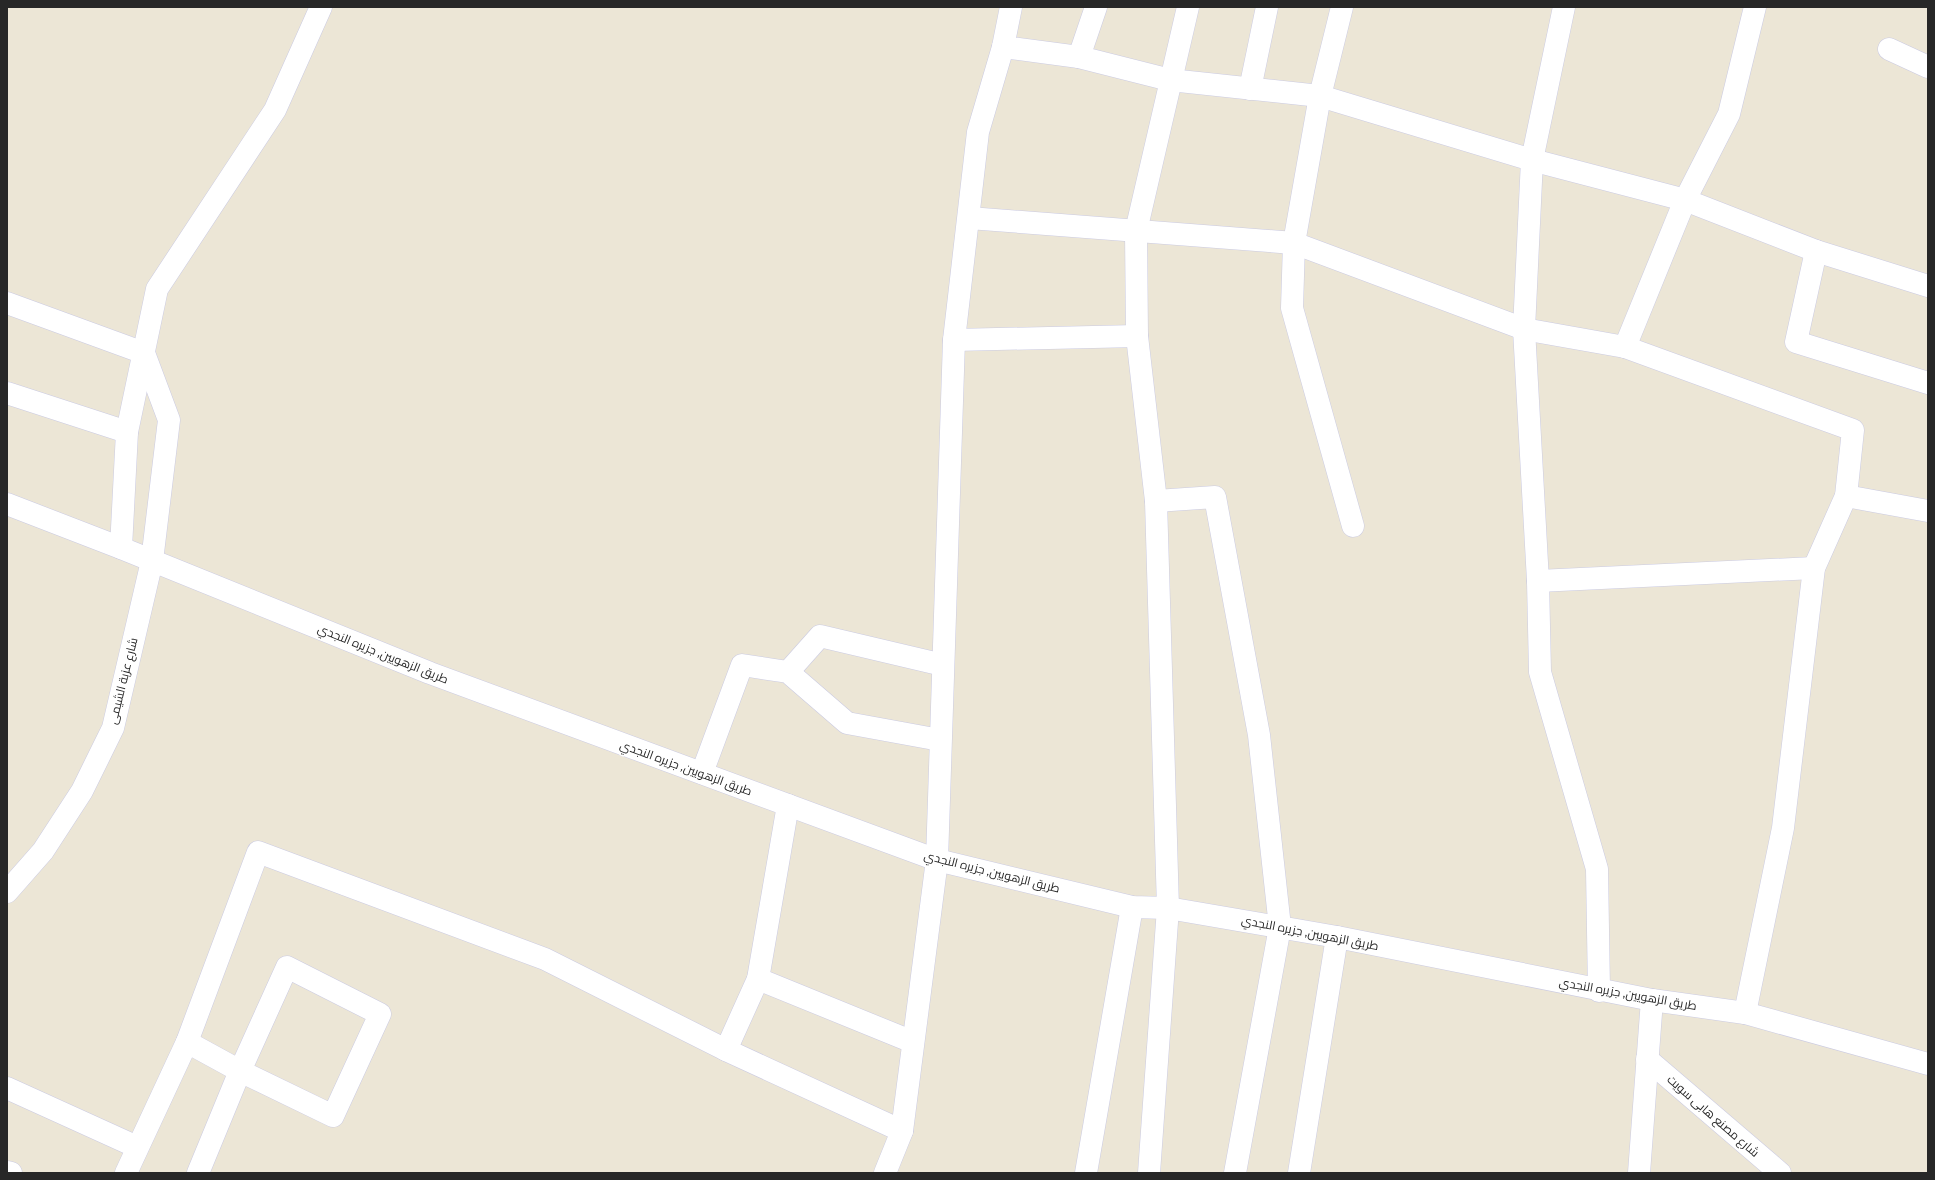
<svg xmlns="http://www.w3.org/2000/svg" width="1935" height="1180" viewBox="0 0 1935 1180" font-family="'Archivo Narrow',Cairo,sans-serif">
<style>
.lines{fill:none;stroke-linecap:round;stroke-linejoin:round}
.minor-casing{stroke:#cbcbe2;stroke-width:23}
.tertiary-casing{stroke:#cbcbe2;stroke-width:23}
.minor{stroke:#fff;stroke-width:22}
.tertiary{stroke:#fff;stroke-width:22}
.labels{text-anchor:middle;stroke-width:3;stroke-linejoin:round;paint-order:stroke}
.street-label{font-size:12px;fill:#272727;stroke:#fff}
</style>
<rect width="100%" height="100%" fill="#ece6d6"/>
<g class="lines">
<!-- minor casing -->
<g class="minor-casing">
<g id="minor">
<path d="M1342 7 1320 96 1294 243 1292 308 1353 526"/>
<path d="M1564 7 1532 160 1524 329 1538 581 1540 672 1597 869 1599 991"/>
<path d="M1003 47 1079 57 1170 80 1320 96 1532 160 1685 200 1816 251 1928 286"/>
<path d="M1889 49 1928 67"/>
<path d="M1079 57 1096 7"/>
<path d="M1250 89 1267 7"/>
<path d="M969 218 1294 243 1524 329 1625 347 1853 430 1846 496 1814 568 1783 828 1745 1013"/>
<path d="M1816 251 1796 342 1928 383"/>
<path d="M954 340 1137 336"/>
<path d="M1625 347 1685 200 1729 114 1755 7"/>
<path d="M7 393 127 432"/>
<path d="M1846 496 1928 511"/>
<path d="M1156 501 1215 497 1259 735 1280 927 1235 1173"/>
<path d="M121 548 127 432 157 289 275 110 321 7"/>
<path d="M1538 581 1814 568"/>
<path d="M788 672 820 636 943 665"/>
<path d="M702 773 742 665 788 672 847 723 940 740"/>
<path d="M7 892 43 851 82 791 113 728 152 561 169 420 144 353 7 303"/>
<path d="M758 979 913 1042"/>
<path d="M187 1042 240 1071 333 1116 380 1014 287 967 240 1071 198 1173"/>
<path d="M726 1050 758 979 788 805"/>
<path d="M1647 1059 1780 1173"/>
<path d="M7 1088 137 1147"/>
<path d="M7 1172 11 1173"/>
<path d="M126 1173 187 1042 258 852 545 959 726 1050 902 1131"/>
<path d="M885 1173 902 1131 937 860 954 340 978 132 1003 47 1011 7"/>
<path d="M1086 1173 1132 907"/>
<path d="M1149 1173 1168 908 1156 501 1137 336 1136 231 1188 7"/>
<path d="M1299 1173 1337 937"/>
<path d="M1639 1173 1652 1000"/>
</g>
</g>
<!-- tertiary casing -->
<g class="tertiary-casing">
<path id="tertiary" d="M7 504 121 548 430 673 937 860 1132 907 1168 908 1337 937 1652 1000 1745 1013 1928 1064"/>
</g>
<!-- minor -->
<use href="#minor" class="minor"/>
<!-- tertiary -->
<use href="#tertiary" class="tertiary"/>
</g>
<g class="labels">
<!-- street labels -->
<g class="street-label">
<text transform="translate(383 654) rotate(22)" y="4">طريق الزهويين, جزيره النجدي</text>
<text transform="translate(123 681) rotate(-76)" y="4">شارع عزبة الشيمى</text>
<text transform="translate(686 768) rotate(20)" y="4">طريق الزهويين, جزيره النجدي</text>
<text transform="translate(992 872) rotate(14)" y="4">طريق الزهويين, جزيره النجدي</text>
<text transform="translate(1310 933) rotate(11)" y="4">طريق الزهويين, جزيره النجدي</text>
<text transform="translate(1628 994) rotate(10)" y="4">طريق الزهويين, جزيره النجدي</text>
<text transform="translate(1713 1116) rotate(41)" y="4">شارع مصنع هابى سويت</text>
</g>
</g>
<!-- border -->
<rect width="1935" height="1180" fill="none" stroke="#272727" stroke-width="16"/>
</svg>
